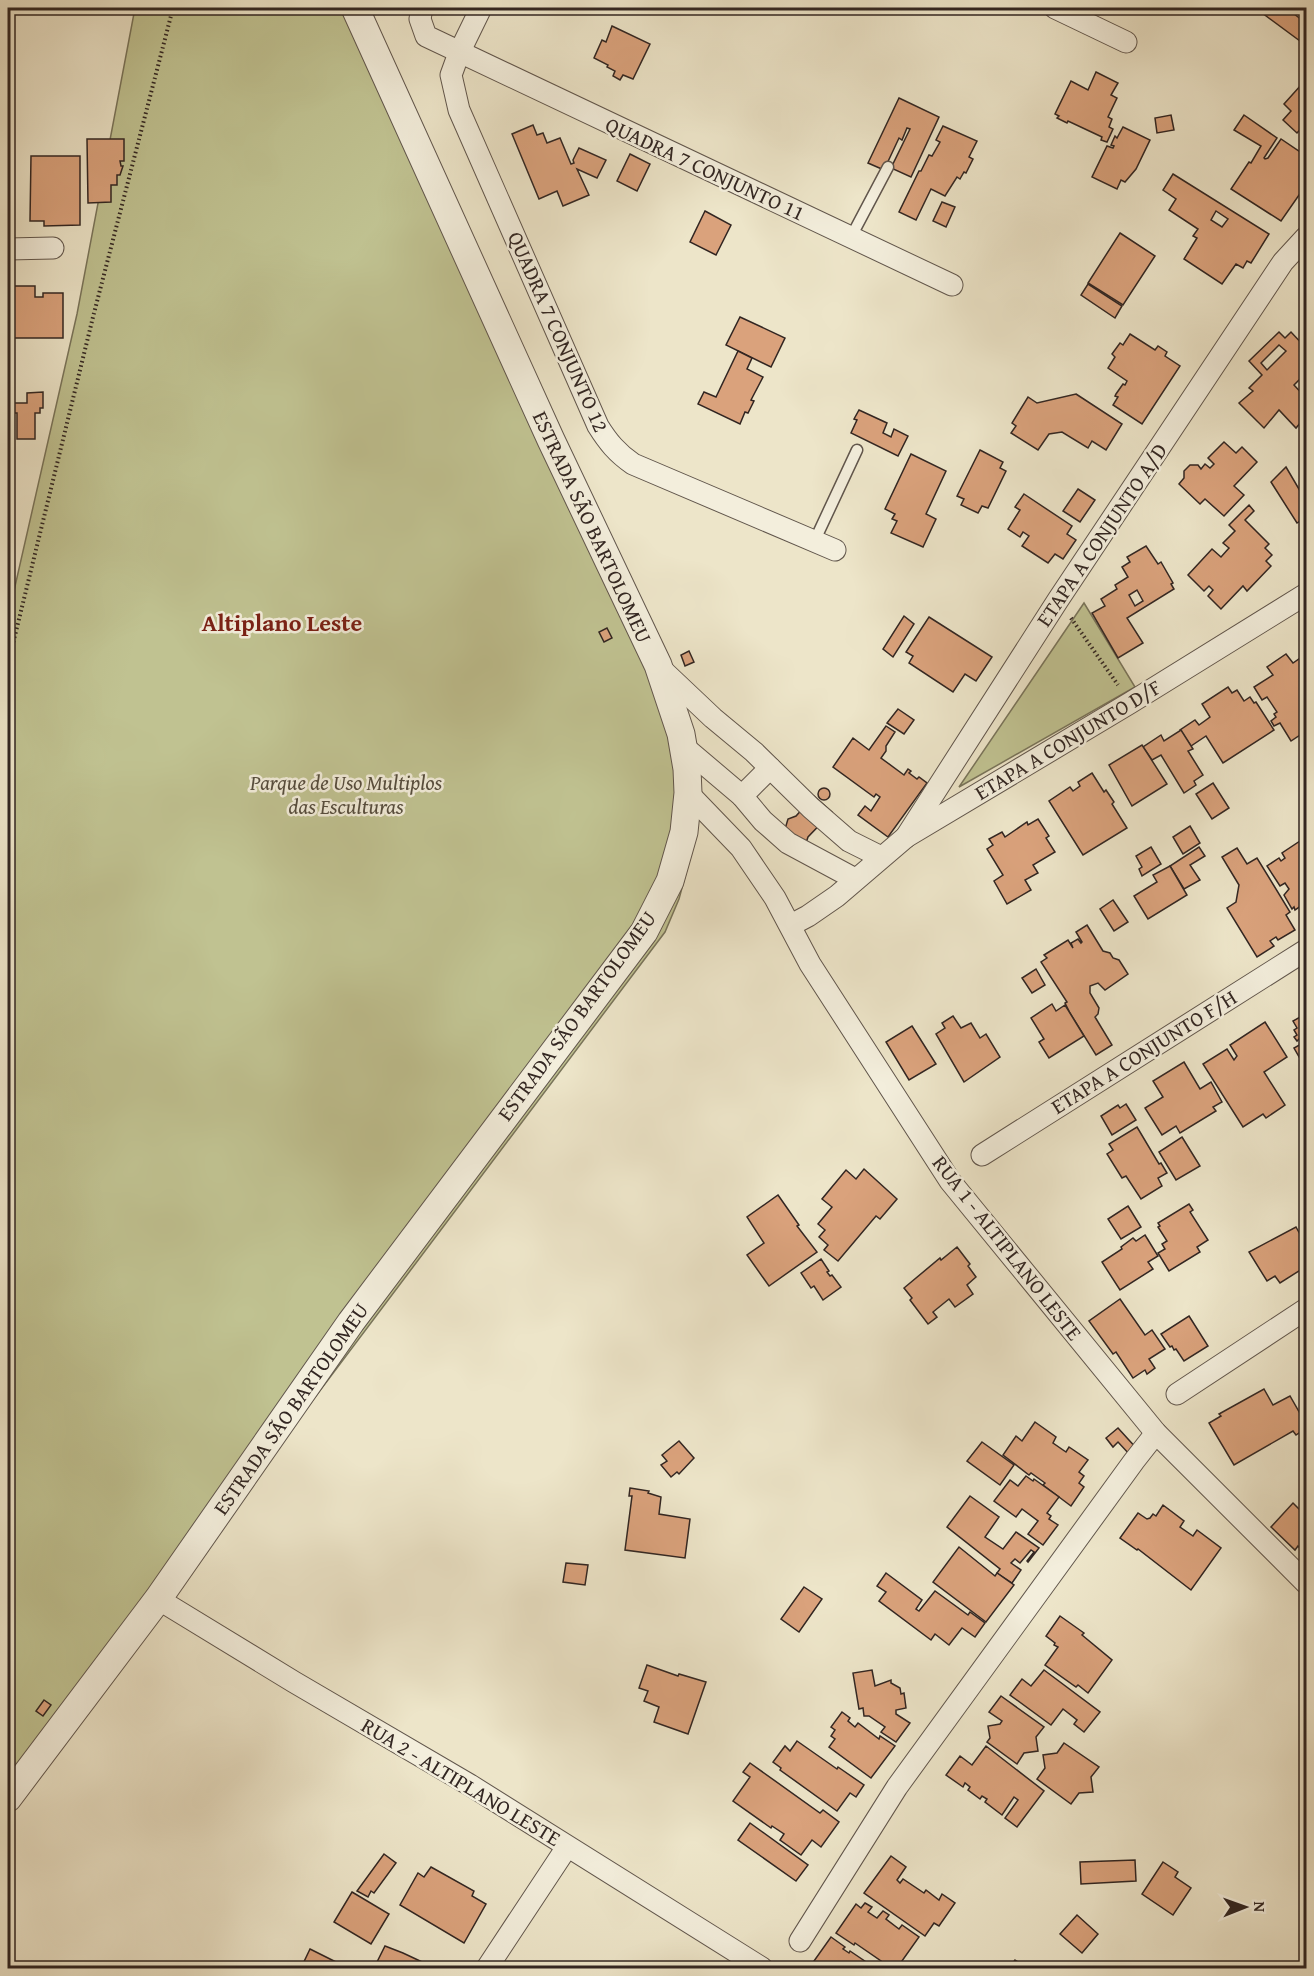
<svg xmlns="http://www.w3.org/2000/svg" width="1314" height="1976" viewBox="0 0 1314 1976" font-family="'Gentium Book Plus',serif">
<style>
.green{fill:#c0c291;stroke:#79745a;stroke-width:1.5}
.building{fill:#daa27c;stroke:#322622;stroke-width:1.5;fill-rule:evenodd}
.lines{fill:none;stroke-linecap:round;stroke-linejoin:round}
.service-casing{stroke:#61564c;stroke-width:13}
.minor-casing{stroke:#61564c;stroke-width:23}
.tertiary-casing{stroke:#61564c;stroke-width:29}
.path{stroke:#322622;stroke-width:4;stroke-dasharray:1.5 3;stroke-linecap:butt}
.service{stroke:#f3eedc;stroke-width:10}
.minor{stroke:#f3eedc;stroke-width:21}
.tertiary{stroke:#f3eedc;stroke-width:27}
.labels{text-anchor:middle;stroke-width:5;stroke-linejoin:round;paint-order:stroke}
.street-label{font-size:21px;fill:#322622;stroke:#f3eedc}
.park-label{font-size:21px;font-style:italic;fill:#564d3e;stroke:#f3eedc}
.quarter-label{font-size:24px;font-weight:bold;fill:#7a1f14;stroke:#f3eedc}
</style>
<rect width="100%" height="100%" fill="#ede5c9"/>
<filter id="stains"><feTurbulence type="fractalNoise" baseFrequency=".00333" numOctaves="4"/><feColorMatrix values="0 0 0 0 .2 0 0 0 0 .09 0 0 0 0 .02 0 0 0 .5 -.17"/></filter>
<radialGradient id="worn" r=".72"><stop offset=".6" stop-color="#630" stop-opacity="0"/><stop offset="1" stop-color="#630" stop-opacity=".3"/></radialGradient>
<!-- green -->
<g class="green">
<path d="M135 8H358L685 729 692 851 679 899 665 932 164 1598 8 1799V617L77 314Z"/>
<path d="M1084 603 1135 687 959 787Z"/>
</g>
<!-- building -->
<g class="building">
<path d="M1260 8H1286L1306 23V33L1300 41 1258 10Z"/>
<path d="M612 26 650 44 633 79 623 75 620 80 613 76 615 71 607 67 608 65 594 58 602 40 606 42Z"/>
<path d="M1096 72 1118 83 1111 95 1117 98 1108 117 1112 119 1109 127 1113 129 1107 142 1101 140 1102 137 1068 121 1067 123 1057 118 1059 116 1055 114 1071 81 1088 90Z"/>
<path d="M1301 85 1306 90V123L1297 133 1283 120 1291 111 1284 104Z"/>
<path d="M899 98 939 117 911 177 891 168 910 129 907 128 902 140 899 138 884 170 868 163Z"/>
<path d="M1171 115 1174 130 1157 133 1155 118Z"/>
<path d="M1244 115 1277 138 1264 158 1265 159 1268 158 1281 139 1306 156V175L1304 178 1306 180V185L1281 221 1231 189 1249 162 1251 163 1261 146 1234 130Z"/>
<path d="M533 125 537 135 543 133 547 143 560 138 571 164 574 163 573 160 579 148 606 160 597 178 577 169 589 195 563 206 557 191 539 199 512 134Z"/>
<path d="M943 126 977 141 969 157 973 159 966 173 964 172 960 179 957 177 945 196 931 189 916 220 899 212 919 171H921L929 155 932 156 940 142 936 140Z"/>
<path d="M1123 127 1150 140 1136 169 1125 182 1121 180 1117 189 1092 177 1107 146 1113 148 1114 146 1111 145 1115 136 1117 138Z"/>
<path d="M87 139H124V161H120L121 166H123L120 175H117V185H111V202L88 203Z"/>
<path d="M630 154 650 164 637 191 617 181Z"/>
<path d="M31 156H80V225L44 226V221H30Z"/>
<path d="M1173 174 1269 234 1251 263 1247 261 1243 268 1236 264 1222 284 1184 259 1197 238 1193 236 1198 229 1169 210 1176 199 1163 190ZM1216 211 1228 219 1222 227 1211 220Z"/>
<path d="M942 202 955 207 946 227 933 221Z"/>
<path d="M705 211 731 225 716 255 690 242Z"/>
<path d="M1120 233 1155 256 1123 305 1088 283Z"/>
<path d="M1088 284 1122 306 1115 318 1081 295Z"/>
<path d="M12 286H35V297H43V293H63V338H12Z"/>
<path d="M8 295H9L10 360H8Z"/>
<path d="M740 317 785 338 771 367 726 345Z"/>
<path d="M1279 332 1285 338 1291 332 1306 348V355L1304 358 1306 360V373L1294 385 1306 398V416L1296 428 1279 410 1264 428 1239 403 1253 391 1249 388 1262 375 1249 361ZM1279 345 1286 351 1267 370 1261 363Z"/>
<path d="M1130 334 1155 350 1158 346 1167 352 1165 356 1180 366 1142 424 1113 405 1118 397 1115 396 1116 394 1123 384 1125 385 1127 381 1108 368 1115 357 1112 354 1120 343 1123 345Z"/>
<path d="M738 351 752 358 747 369 763 377 751 400 754 401 748 413 745 412 740 424 698 404 704 392 716 397Z"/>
<path d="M43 392V408H40V413H35V439H17V413H12V403H27V393Z"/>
<path d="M1076 394 1122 424 1106 450 1092 441 1088 448 1062 432 1049 434 1038 450 1011 433 1016 426 1012 423 1028 397 1037 403Z"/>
<path d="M859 410 887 423 883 433 891 437 894 429 908 436 898 456 851 433 857 420 854 419Z"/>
<path d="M1224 442 1236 453 1242 447 1257 462 1234 486 1244 495 1224 516 1205 499 1200 504 1179 484 1184 478V471L1190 465H1198L1201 469 1205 464 1210 468 1214 464 1208 458Z"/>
<path d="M980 450 1003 462 1000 468 1006 471 988 508 982 506 978 513 961 505 964 499 957 496Z"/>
<path d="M911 454 946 471 926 514 936 519 923 547 891 533 897 521 892 519 895 514 885 509Z"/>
<path d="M1286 467 1306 501V517L1297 523 1271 482Z"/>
<path d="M1078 489 1095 500 1080 522 1063 511Z"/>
<path d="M1024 494 1072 526 1067 534 1076 540 1063 559 1055 554 1048 563 1022 546 1029 536 1023 532 1020 537 1008 529 1020 510 1015 507Z"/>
<path d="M1249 505 1254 511 1245 520 1269 544 1265 548 1272 555 1266 561 1271 566 1247 591 1243 586 1221 609 1208 596 1213 590 1209 586 1204 591 1188 575 1212 549 1221 557 1229 548 1223 543 1235 531 1229 525Z"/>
<path d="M1146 546 1158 564 1161 562 1173 583 1171 584 1174 589 1127 618 1143 643 1118 658 1092 613 1105 606 1101 599 1117 589 1115 585 1128 577 1122 567 1130 562 1127 557ZM1137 590 1143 601 1135 606 1129 595Z"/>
<path d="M904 616 914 624 893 657 883 649Z"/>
<path d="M929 617 992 657 976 681 965 674 953 692 909 663 913 656 906 652Z"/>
<path d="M607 628 612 638 604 642 599 632Z"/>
<path d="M689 651 694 662 685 666 681 655Z"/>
<path d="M1286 654 1293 663 1306 654V731L1291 741 1280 723 1274 726 1271 721 1276 717 1274 714 1277 712 1267 697 1262 700 1254 687 1273 675 1267 667Z"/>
<path d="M1228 687 1232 693 1237 690 1244 701 1250 697 1254 703 1256 702 1274 730 1223 763 1206 736 1191 746 1180 730 1195 720 1199 725 1210 717 1202 704Z"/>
<path d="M898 709 914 720 904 734 887 723Z"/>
<path d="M886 726 895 732 886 746V751L881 758 904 775 908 769 911 771 909 773 917 779 919 777 927 783 888 837 858 815 865 806 871 811 880 797 876 794 874 797 833 767 853 738 869 750Z"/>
<path d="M1181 730 1193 749 1188 751 1203 775 1194 781 1196 785 1184 793 1161 755 1152 760 1143 747 1161 735 1164 741Z"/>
<path d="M1142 745 1167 784 1132 806 1109 765Z"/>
<path d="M1092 773 1104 792 1106 790 1114 802 1112 804 1127 828 1083 855 1049 801 1070 787 1073 791 1080 786 1078 782Z"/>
<path d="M1213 783 1229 808 1212 819 1196 794Z"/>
<circle cx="824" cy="794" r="6"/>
<path d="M814 796 832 812 808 837 800 861 779 849 788 819 796 816Z"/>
<path d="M1038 819 1049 836 1046 838 1055 852 1033 865 1038 873 1025 880 1031 890 1007 904 994 881 1003 875 987 849 993 845 989 839 1002 832 1005 837 1027 822 1028 825Z"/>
<path d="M1190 826 1200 843 1183 854 1173 837Z"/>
<path d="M1300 841 1306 851V902L1295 910 1294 907 1292 909 1284 895 1289 889 1285 883 1280 886 1267 866 1279 858 1281 861 1285 858 1282 853Z"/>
<path d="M1151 847 1161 864 1142 876 1139 869 1142 867 1136 856Z"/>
<path d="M1199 847 1205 856 1190 865 1200 880 1184 889 1170 866Z"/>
<path d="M1237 848 1247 864 1257 858 1290 912 1286 915 1295 930 1278 940 1276 937 1270 941 1274 946 1257 957 1227 908 1236 902 1239 885 1222 857Z"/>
<path d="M1170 866 1187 895 1148 919 1134 896 1157 882 1153 875Z"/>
<path d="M1113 900 1128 922 1114 931 1100 909Z"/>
<path d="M1087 925 1103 951 1110 953 1113 958 1119 960 1128 974 1105 990 1098 983 1090 986V993L1099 1008 1098 1014 1095 1017 1112 1045 1096 1055 1070 1013 1065 1003 1067 1002 1041 962 1047 958 1044 955 1068 940 1073 948 1071 943 1078 939 1081 943 1082 942 1076 932Z"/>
<path d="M1036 969 1045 985 1032 993 1022 978Z"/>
<path d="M1306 1001V1000V1069L1294 1048 1303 1043 1300 1038 1297 1041 1294 1037 1297 1035 1294 1030 1297 1028 1293 1021 1302 1016 1301 1014 1304 1012 1301 1007 1302 1003Z"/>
<path d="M1052 1004 1056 1011 1065 1005 1084 1036 1049 1058 1039 1042 1044 1039 1031 1018Z"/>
<path d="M953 1016 961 1028 971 1023 980 1038 986 1034 1000 1057 964 1082 936 1034 945 1028 942 1023Z"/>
<path d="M1265 1022 1287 1057 1264 1072 1285 1105 1266 1118 1263 1114 1243 1127 1203 1064 1227 1049 1234 1060 1237 1056 1230 1045Z"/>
<path d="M912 1026 936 1064 909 1080 886 1042Z"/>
<path d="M1184 1062 1200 1089 1211 1082 1222 1102 1213 1107 1216 1111 1180 1133 1176 1126 1162 1135 1145 1108 1163 1097 1153 1081Z"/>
<path d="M1126 1104 1136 1120 1112 1135 1101 1116 1118 1105 1120 1108Z"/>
<path d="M1137 1127 1159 1164 1161 1163 1167 1173 1158 1178 1162 1186 1141 1199 1126 1176 1122 1178 1107 1154 1113 1150 1109 1144Z"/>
<path d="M1182 1137 1200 1166 1176 1180 1159 1152Z"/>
<path d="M864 1169 897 1199 880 1219 876 1216 838 1261 824 1250 828 1245 819 1237 825 1230 818 1224 832 1207 822 1199 846 1170 856 1179Z"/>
<path d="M778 1195 799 1225 797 1226 817 1252 769 1286 747 1255 764 1243 747 1217Z"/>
<path d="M1189 1204 1193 1210 1190 1212 1208 1240 1197 1247 1200 1252 1169 1271 1158 1253 1165 1249 1162 1244 1167 1241 1158 1227 1160 1226 1158 1223Z"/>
<path d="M1128 1206 1141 1227 1121 1239 1108 1219Z"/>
<path d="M1296 1227 1306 1245V1275L1302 1269 1280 1283 1275 1276 1267 1281 1249 1252Z"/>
<path d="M1145 1235 1158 1256 1148 1262 1153 1269 1120 1290 1102 1262 1122 1249 1121 1247 1133 1238 1136 1241Z"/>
<path d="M957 1247 970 1264 968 1266 976 1277 967 1285 973 1294 955 1307 949 1299 933 1312 937 1317 928 1324 910 1300 912 1298 904 1288 940 1258 941 1260Z"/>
<path d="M821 1259 829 1271 827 1272 830 1276 832 1275 841 1287 823 1300 814 1286 811 1288 801 1273Z"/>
<path d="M1120 1299 1145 1335 1152 1330 1165 1349 1149 1359 1155 1368 1147 1374 1145 1370 1133 1378 1116 1352 1113 1354 1089 1321Z"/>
<path d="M1189 1316 1208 1346 1184 1361 1176 1349 1174 1350 1172 1346 1170 1347 1161 1334Z"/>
<path d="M1264 1389 1273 1405 1290 1396 1306 1424V1428L1296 1435 1293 1431 1234 1465 1209 1423 1221 1416 1219 1414Z"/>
<path d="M1035 1422 1056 1437 1053 1443 1066 1452 1069 1447 1088 1460 1079 1472 1084 1476 1079 1483 1084 1487 1071 1506 1043 1485 1045 1483 1031 1473 1029 1475 1003 1455 1016 1436 1022 1441Z"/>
<path d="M1118 1428 1138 1450 1131 1456 1118 1442 1113 1447 1106 1438Z"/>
<path d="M679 1441 694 1458 679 1474 677 1472 671 1477 661 1465 667 1461 662 1455Z"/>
<path d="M982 1442 1014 1465 1000 1485 967 1461Z"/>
<path d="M1026 1476 1033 1481 1034 1479 1059 1497 1047 1513 1051 1516 1049 1519 1058 1525 1043 1545 1028 1534 1038 1521 1022 1509 1016 1517 994 1501 1010 1480 1018 1486Z"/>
<path d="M630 1488 649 1491 648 1493 661 1497 659 1514 690 1519 685 1558 625 1550 632 1496H629Z"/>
<path d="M970 1496 999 1517 985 1537 1003 1549 1016 1532 1039 1548 1028 1562 1027 1561 1034 1552 1031 1550 1020 1563 1015 1559 1011 1563 1021 1570 1012 1583 997 1573 1000 1569 947 1527Z"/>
<path d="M1293 1503 1306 1516V1555L1298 1546 1295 1550 1271 1527Z"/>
<path d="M1163 1505 1184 1521 1180 1527 1193 1536 1197 1530 1221 1548 1191 1590 1138 1549 1137 1550 1120 1538 1138 1513 1147 1519 1150 1518 1153 1514 1156 1516Z"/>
<path d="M959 1547 995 1576 997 1573 1014 1585 986 1622 933 1582Z"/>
<path d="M566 1563 588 1565 585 1585 563 1582Z"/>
<path d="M886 1573 922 1600 916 1609 919 1611 935 1591 968 1615 970 1612 985 1623 975 1637 962 1628 949 1645 935 1634 931 1640 879 1601 886 1592 877 1586Z"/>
<path d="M804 1587 822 1599 799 1632 781 1619Z"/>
<path d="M1060 1616 1084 1633 1082 1635 1112 1660 1088 1693 1078 1685 1076 1687 1045 1665 1058 1647 1054 1645 1055 1643 1046 1636Z"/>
<path d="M647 1665 678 1676 679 1674 706 1682 688 1734 654 1722 659 1707 644 1701 648 1691 639 1688Z"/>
<path d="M872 1670 875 1686 891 1680V1683L900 1688 901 1694 904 1693 906 1708 896 1710V1714L910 1723 896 1742 881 1732 885 1727 869 1716H864L863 1708 859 1709 853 1673Z"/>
<path d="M1044 1670 1100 1712 1084 1732 1074 1724 1077 1720 1063 1709 1051 1725 1010 1695 1022 1679 1031 1686Z"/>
<path d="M1001 1696 1044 1727 1036 1737 1038 1751 1024 1753 1017 1764 987 1742 990 1738 988 1726 1000 1724 1002 1721 989 1712Z"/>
<path d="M44 1700 51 1705 43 1716 36 1711Z"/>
<path d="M842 1712 850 1718 848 1721 855 1727 858 1723 879 1739 880 1736 895 1746 871 1778 829 1747 835 1739 831 1736 835 1730 831 1727Z"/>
<path d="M797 1741 837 1769 838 1767 864 1785 856 1797 850 1793 837 1811 780 1770 781 1768 773 1762 785 1746 790 1751Z"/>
<path d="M1064 1743 1099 1767 1091 1777 1093 1792 1079 1793 1071 1804 1037 1779 1045 1768 1043 1755 1057 1753Z"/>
<path d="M986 1746 1044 1791 1017 1827 1005 1818 1018 1800 1014 1797 1002 1815 985 1802 987 1799 982 1796 980 1799 968 1790 970 1787 965 1783 963 1787 946 1775 960 1756 972 1765Z"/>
<path d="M750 1763 820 1813 823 1810 839 1822 821 1847 812 1840 801 1855 780 1840 784 1834 772 1826 771 1828 733 1801 750 1777 743 1772Z"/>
<path d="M750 1823 808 1865 796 1881 738 1840Z"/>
<path d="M384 1854 396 1863 374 1893 371 1891 368 1897 357 1891Z"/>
<path d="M891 1856 906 1867 897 1880 900 1883 903 1879 924 1893 926 1890 939 1900 942 1894 955 1903 939 1926 934 1923 925 1936 864 1893Z"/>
<path d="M1135 1860 1136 1881 1081 1884 1080 1862Z"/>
<path d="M1163 1862 1178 1872 1175 1877 1191 1888 1173 1915 1142 1894Z"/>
<path d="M431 1867 474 1891 472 1896 486 1904 464 1943 400 1905 418 1873 424 1877Z"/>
<path d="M352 1892 389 1914 371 1944 334 1922Z"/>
<path d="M865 1903 872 1907 868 1912 877 1918 883 1911 889 1915 886 1919 899 1929 902 1925 919 1937 897 1968H886L879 1964 881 1961 855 1943 854 1945 836 1933 856 1904 861 1908Z"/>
<path d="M1077 1915 1098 1934 1082 1953 1060 1934Z"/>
<path d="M831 1937 845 1947 843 1949 849 1953 850 1951 875 1968H809Z"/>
<path d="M385 1946 403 1953 435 1968H374Z"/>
<path d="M310 1949 348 1968H301Z"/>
<path d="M1015 1960 1027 1968H1009Z"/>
</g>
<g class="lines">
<!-- service casing -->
<g class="service-casing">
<g id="service">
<path d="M851 237 888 167"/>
<path d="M815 540 857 450"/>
</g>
</g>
<!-- minor casing -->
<g class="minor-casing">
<g id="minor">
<path d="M422 8 420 19 426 36 952 285"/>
<path d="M481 8 459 53 451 75 459 110 598 426C608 442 617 453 633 464L835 550"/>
<path d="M1055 8 1126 42"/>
<path d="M8 249 53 248"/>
<path d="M658 666 713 718 754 752 811 808 849 841 881 857"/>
<path d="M683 746 742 796 763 821 788 843 855 879"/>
<path d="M688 793 741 848 775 898 810 964 950 1181 1156 1433 1306 1583"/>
<path d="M742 796 770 768"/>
<path d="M906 837 1058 600 1283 262 1306 237"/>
<path d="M791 925 808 916 837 896 906 837 1130 703 1306 594"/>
<path d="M982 1155 1306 950"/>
<path d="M1177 1394 1306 1309"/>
<path d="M158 1599 294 1682 470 1785 762 1968"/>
<path d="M800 1941 897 1787 1134 1461 1156 1433"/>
<path d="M487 1968 567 1847"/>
</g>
</g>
<!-- tertiary casing -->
<g class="tertiary-casing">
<path id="tertiary" d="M8 1798 158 1599 351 1322 644 932 670 881 684 832 688 793 687 769 681 734 658 665 551 440 355 8"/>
</g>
<!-- path -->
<g class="path">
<path d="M1071 618 1118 685"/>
<path d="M8 664 93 317 173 8"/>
</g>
<!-- service -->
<use href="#service" class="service"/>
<!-- minor -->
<use href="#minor" class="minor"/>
<!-- tertiary -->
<use href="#tertiary" class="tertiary"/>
</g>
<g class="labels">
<!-- street labels -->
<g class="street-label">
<text transform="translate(705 169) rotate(25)" y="7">QUADRA 7 CONJUNTO 11</text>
<text transform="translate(558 332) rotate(66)" y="7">QUADRA 7 CONJUNTO 12</text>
<text transform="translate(592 527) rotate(65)" y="7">ESTRADA SÃO BARTOLOMEU</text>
<text transform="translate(1102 535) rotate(-56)" y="7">ETAPA A CONJUNTO A/D</text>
<text transform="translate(1068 740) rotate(-31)" y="7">ETAPA A CONJUNTO D/F</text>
<text transform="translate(577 1016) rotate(-54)" y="7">ESTRADA SÃO BARTOLOMEU</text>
<text transform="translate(1144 1052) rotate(-32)" y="7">ETAPA A CONJUNTO F/H</text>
<text transform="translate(1007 1248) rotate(52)" y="7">RUA 1 - ALTIPLANO LESTE</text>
<text transform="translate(291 1409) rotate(-55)" y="7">ESTRADA SÃO BARTOLOMEU</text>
<text transform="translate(461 1782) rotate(31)" y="7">RUA 2 - ALTIPLANO LESTE</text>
</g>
<!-- park labels -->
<g class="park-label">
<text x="346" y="790">Parque de Uso Multiplos<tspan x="346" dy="24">das Esculturas</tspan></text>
</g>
<!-- quarter labels -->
<g class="quarter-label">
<text x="282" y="631">Altiplano Leste</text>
</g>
</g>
<!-- margin -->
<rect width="1314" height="1976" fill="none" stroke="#ede5c9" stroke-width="30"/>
<rect x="9" y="9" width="1296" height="1958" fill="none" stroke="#322622" stroke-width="3"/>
<rect x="15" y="15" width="1284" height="1946" fill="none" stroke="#322622" stroke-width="1.5"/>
<!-- north arrow -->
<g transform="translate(1245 1907) rotate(89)" stroke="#f3eedc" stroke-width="4.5" paint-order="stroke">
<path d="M0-4.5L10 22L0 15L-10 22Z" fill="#322622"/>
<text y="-9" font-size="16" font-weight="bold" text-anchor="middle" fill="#322622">N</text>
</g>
<rect width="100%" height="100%" filter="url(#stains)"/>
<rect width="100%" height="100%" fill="url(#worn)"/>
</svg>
